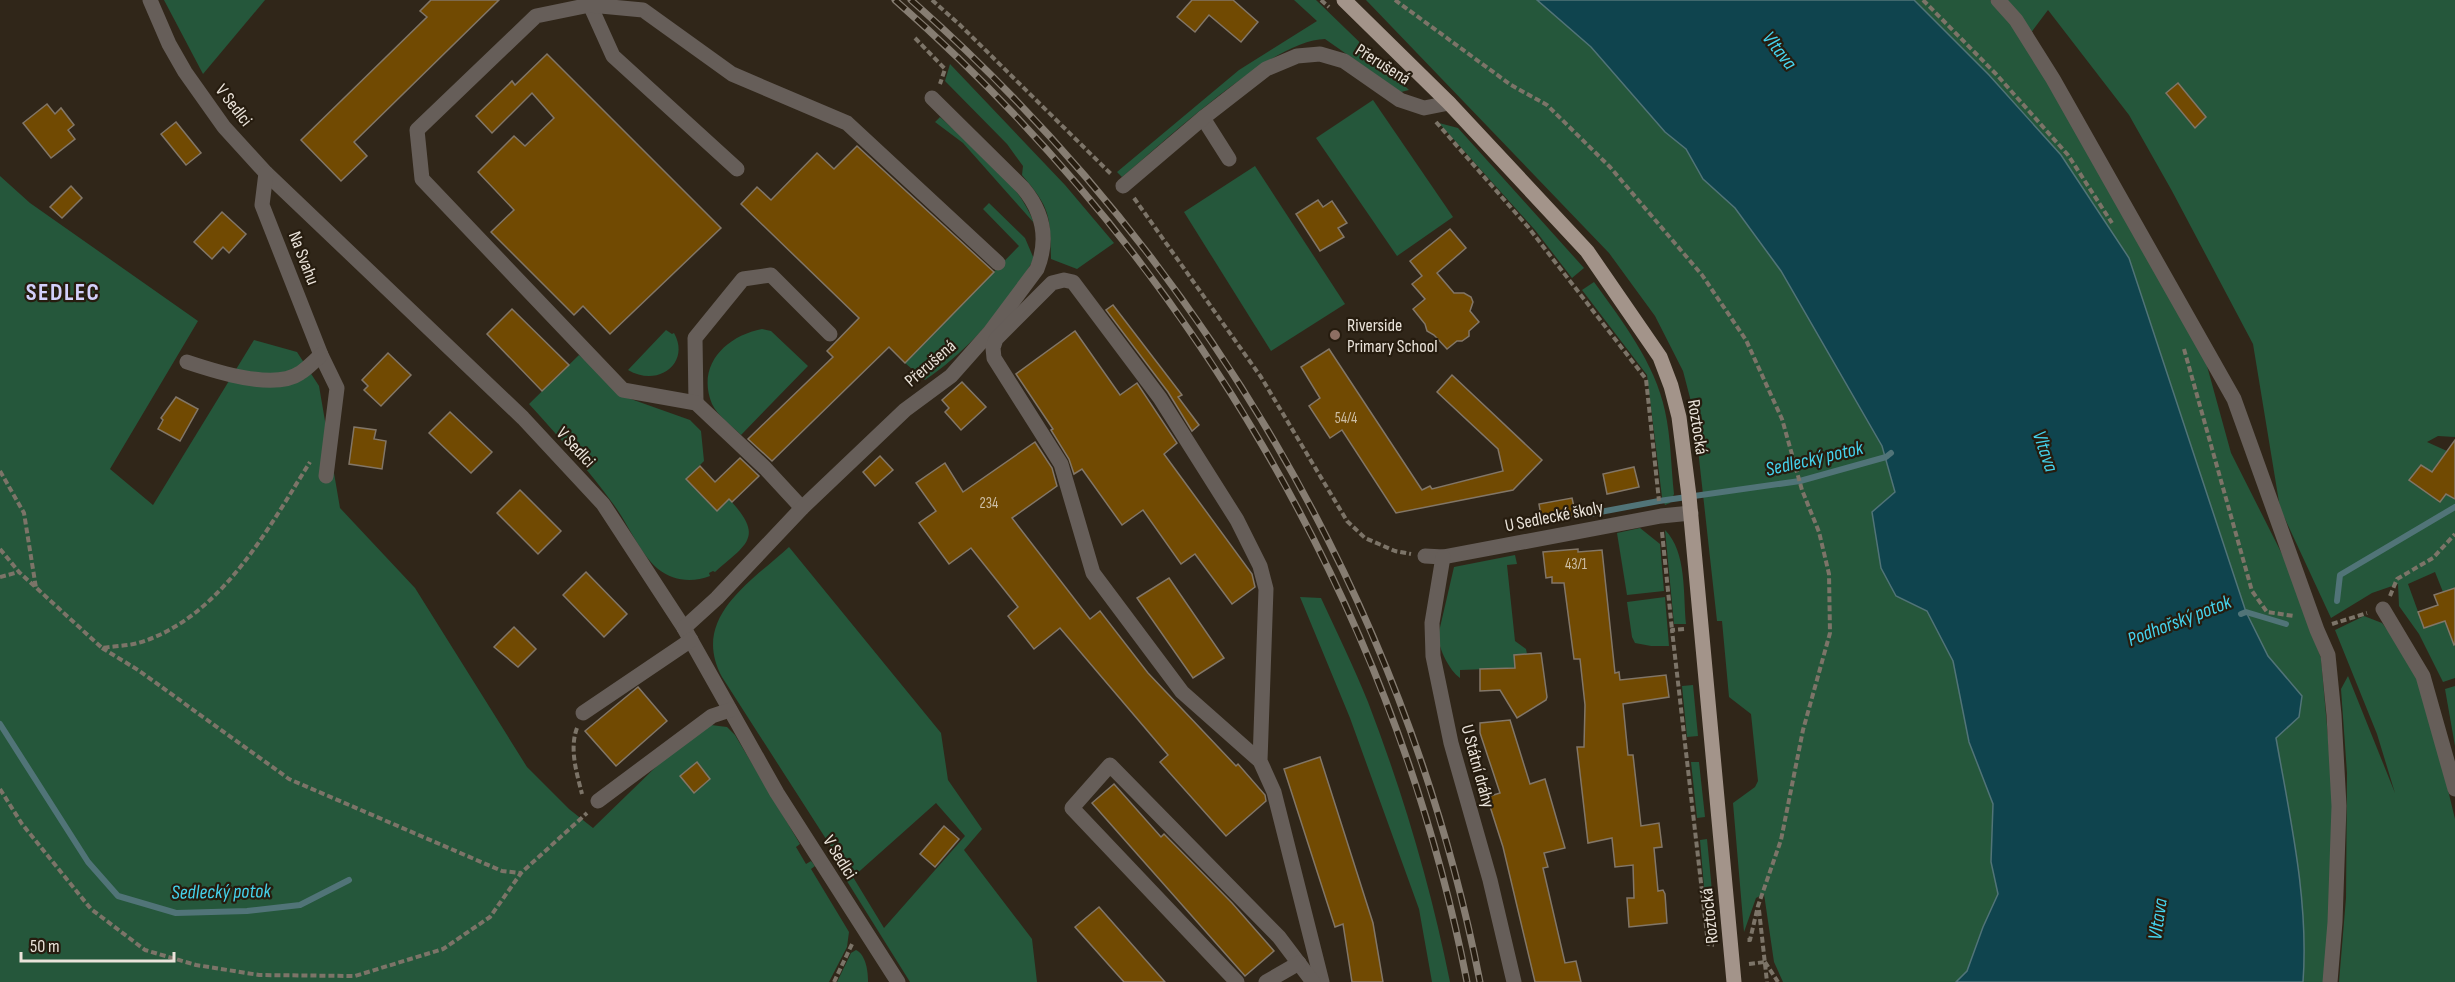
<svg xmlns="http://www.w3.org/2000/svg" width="2455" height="982" viewBox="0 0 2455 982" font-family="'Sofia Sans Condensed',sans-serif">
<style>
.green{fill:#25573b;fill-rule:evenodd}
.water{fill:#0f444e;stroke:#517478;stroke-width:1.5}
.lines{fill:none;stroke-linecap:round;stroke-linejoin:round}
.stream{stroke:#517478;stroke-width:6}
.building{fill:#714a02;stroke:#827667;stroke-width:1.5}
.path{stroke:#7c7468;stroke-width:4;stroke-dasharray:6 3;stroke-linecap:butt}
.minor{stroke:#665e59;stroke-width:15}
.major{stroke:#a3948a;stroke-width:15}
.rail-casing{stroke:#867d72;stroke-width:7}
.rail{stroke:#261c0f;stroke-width:4.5;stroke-dasharray:14;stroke-linecap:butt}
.education-dot{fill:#8d6e63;stroke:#261c0f;stroke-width:2}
.labels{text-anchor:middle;stroke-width:4.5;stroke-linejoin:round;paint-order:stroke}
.number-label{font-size:15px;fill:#ccbda4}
.street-label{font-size:18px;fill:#eae3da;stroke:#261c0f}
.poi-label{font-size:18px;fill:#eae3da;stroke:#261c0f;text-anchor:start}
.water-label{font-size:20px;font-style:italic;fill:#45d3ed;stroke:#261c0f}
.district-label{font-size:24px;font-weight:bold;letter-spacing:1.5px;fill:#d2d0fb;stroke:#261c0f}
</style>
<rect width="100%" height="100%" fill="#302619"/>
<!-- green -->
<g class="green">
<path d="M164 0H265L203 74Z"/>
<path d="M1294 0H1316L1409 90 1401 92 1395 88 1325 39C1273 39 1164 142 1122 177L1117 172 1239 70 1317 21Z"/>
<path d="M1366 0H1537L1591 47 1665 132 1686 149 1703 179 1735 208 1781 271 1882 446 1895 493 1896 596 1927 611 1953 661 1969 742 1993 804 1991 862 1998 894 1983 927 1967 971 1956 982H1783L1774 962 1764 894 1756 898 1744 932 1733 803 1755 787 1758 781 1751 714 1729 697 1722 621H1717L1694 413 1683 371 1655 316 1609 253Z"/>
<path d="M1914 0H1990L2013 22 2204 355 2231 453 2284 558 2321 658 2334 805 2325 982H2303C2309 900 2290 818 2276 738L2299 717 2302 696 2268 656 2246 612 2061 155 1989 75Z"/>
<path d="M2003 0H2455V437L2438 436 2427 442 2447 451 2432 472 2421 465 2410 480 2440 502 2446 494 2455 490V588L2443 592 2435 572 2408 584 2424 628 2448 620 2455 641V678L2443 682 2419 634 2399 606 2398 584 2372 593 2331 618 2280 508 2253 344 2172 191 2129 115 2048 10 2030 34ZM2178 83 2206 117 2195 128 2166 94Z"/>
<path d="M950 64 1065 185 1114 243 1077 269 1051 259C1050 215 1051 209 1022 175L1023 166 1007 144 945 81Z"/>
<path d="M1373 100 1453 217 1397 256 1316 138Z"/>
<path d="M940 117C974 148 1017 179 1034 223L963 143 935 122Z"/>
<path d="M1439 123 1458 128 1584 268 1572 278 1535 230Z"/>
<path d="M1255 166 1345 304 1271 351 1184 212Z"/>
<path d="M0 176 30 203 198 321 110 469 153 505 254 340 297 352 319 386 340 508 415 588 527 767 569 809 593 828 663 760 711 725 727 727 735 735 800 844 796 847 806 864 811 861 815 866 811 869 849 932 847 947 829 982H0Z"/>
<path d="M989 203 1025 238 1034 259C1007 305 970 350 925 380L905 363 1019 246 983 209Z"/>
<path d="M1594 282C1622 321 1655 363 1665 411 1671 438 1671 467 1674 494L1670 503 1665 505 1662 497 1647 375 1582 290Z"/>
<path d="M762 329 771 331 808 366 741 435C732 426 718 416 712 404 696 365 726 336 762 329Z"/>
<path d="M666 330 672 334 674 333C691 363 658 388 628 370Z"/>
<path d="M579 355 628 398 690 420 701 431 704 461 686 479 717 511 729 499C765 537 747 544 715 572L713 571 709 573 710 576C692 583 673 581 658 569 641 555 628 524 614 505 588 469 559 437 529 404Z"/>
<path d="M1640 528 1660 544 1664 591 1627 595 1617 533Z"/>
<path d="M1665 530C1687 552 1683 594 1686 624H1674Z"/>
<path d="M789 547 941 733 948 780 982 829 964 850 1032 939 1037 982H910L840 870 844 867 722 677C690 618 751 582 789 547ZM936 803 965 836 884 928 853 877Z"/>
<path d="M1515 555 1517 564 1507 565 1515 641 1526 649 1527 654 1514 655 1515 668 1460 670V678C1449 670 1439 649 1438 636L1454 567Z"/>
<path d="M1300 597 1321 598C1337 633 1354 667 1368 702 1403 793 1431 887 1450 982H1432L1419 909 1350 718Z"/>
<path d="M1665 597 1669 646H1651L1635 643 1632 637 1627 602Z"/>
<path d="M2364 616 2382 623 2409 658 2424 690 2455 819V982H2339L2346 898 2347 773 2341 689 2348 676 2395 793 2377 734 2335 630Z"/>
<path d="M1693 685 1698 736 1687 737 1682 686Z"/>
<path d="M2455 686V746L2445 689Z"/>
<path d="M1691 762H1699L1705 817 1697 818Z"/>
<path d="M1707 839 1715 922H1707L1700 840Z"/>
<path d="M856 950C866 955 868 971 868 982H837L851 953Z"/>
</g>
<!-- water -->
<path class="water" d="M1537 0H1914L1989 75 2061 155 2129 258 2246 612 2268 656 2302 696 2299 717 2276 738C2290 818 2309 900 2303 982H1956L1967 971 1983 927 1998 894 1991 862 1993 804 1969 742 1953 661 1927 611 1896 596 1881 568 1872 512 1895 492 1882 446 1781 271 1735 208 1703 179 1686 149 1665 132 1591 47Z"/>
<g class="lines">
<!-- stream -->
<g class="stream">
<path d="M1584 515 1659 501 1800 481 1886 457 1891 453"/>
<path d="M2337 601 2340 575 2455 507"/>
<path d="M2241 614 2246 612 2286 624"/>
<path d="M0 724 88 862 118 896 176 913 247 911 300 905 349 880"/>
</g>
</g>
<!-- building -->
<g class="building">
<path d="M431 0H499L354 142 367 156 341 181 301 140 427 17 420 11Z"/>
<path d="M1192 0H1233L1258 22 1241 42 1209 15 1195 32 1177 17Z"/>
<path d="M547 54 721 228 610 334 583 306 574 315 491 232 514 210 478 172 514 136 525 146 554 118 532 93 492 133 476 116 512 81 515 85Z"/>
<path d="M2178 83 2206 117 2195 128 2166 93Z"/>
<path d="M47 104 55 114 61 108 74 125 68 130 75 139 51 158 23 123Z"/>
<path d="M176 122 201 153 186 165 161 134Z"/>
<path d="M857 146 994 272 905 363 889 347 772 461 748 439 833 357 827 351 859 318 741 204 757 187 771 200 817 153 834 169Z"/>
<path d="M71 186 82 198 62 218 50 207Z"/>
<path d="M1318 200 1323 207 1332 201 1347 223 1338 228 1344 237 1320 251 1296 214Z"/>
<path d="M222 212 246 234 229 253 223 247 212 259 194 242Z"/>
<path d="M1450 229 1466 248 1437 273 1454 293H1464L1471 297 1473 302 1470 311 1479 322 1469 331V336L1462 341H1457L1447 349 1434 335 1427 331 1425 324 1413 309 1425 299 1412 284 1422 276 1410 261Z"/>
<path d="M1113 305 1182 395 1178 397 1199 425 1192 431 1168 392 1106 310Z"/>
<path d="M512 309 569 365 542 391 487 334Z"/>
<path d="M1075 331 1120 395 1137 383 1177 443 1164 454 1252 574 1255 587 1232 604 1195 554 1181 564 1143 510 1122 525 1082 469 1074 474 1069 459 1051 430 1053 429 1016 374Z"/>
<path d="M1329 349 1422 490 1430 486 1432 489 1503 471 1498 449 1437 392 1452 375 1542 460 1513 490 1396 513 1342 430 1330 438 1309 406 1320 398 1301 367Z"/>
<path d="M388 353 411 375 381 406 364 390 368 386 362 380Z"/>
<path d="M962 382 986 407 961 430 945 412 949 408 942 400Z"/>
<path d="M176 397 198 409 180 441 158 429 163 420 161 418Z"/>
<path d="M450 412 492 452 471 473 429 433Z"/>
<path d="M354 427 376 430 374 439 386 441 382 469 349 464Z"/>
<path d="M2455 440V499L2446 494 2440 502 2409 480 2421 465 2432 472Z"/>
<path d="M1035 442 1052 468 1057 486 1012 518 1090 619 1100 611 1148 673 1236 766 1238 764 1265 795 1266 801 1226 836 1160 762 1168 755 1060 628 1034 649 1008 616 1018 607 971 548 949 564 919 523 936 511 916 483 945 463 963 492Z"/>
<path d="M880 456 893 470 875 486 863 472Z"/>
<path d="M740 458 759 476 732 502 729 499 717 511 686 479 700 466 715 482Z"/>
<path d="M1634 467 1639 487 1607 494 1603 474Z"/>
<path d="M520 490 561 531 538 554 497 513Z"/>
<path d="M1572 498 1576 516 1542 521 1539 504Z"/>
<path d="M1578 549V552L1602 550 1615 673 1619 672 1620 680 1666 675 1669 697 1623 704 1628 755H1633L1641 826 1659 823 1662 847 1654 848 1658 891 1663 890 1665 894 1667 923 1629 927 1627 898H1634L1633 865 1615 867 1612 838 1588 843 1577 747H1584L1585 705 1580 659H1574L1564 583H1552V577L1546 578 1543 552Z"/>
<path d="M586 572 627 614 604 637 563 595Z"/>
<path d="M1169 578 1224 658 1193 678 1137 598Z"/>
<path d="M2455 588V644L2454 645 2445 621 2424 628 2418 612 2438 605 2434 595Z"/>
<path d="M514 627 536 649 518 667 494 647Z"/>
<path d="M1541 653 1547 697 1546 700 1517 718 1500 690 1480 691V669L1515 668 1514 655Z"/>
<path d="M638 687 667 721 616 766 585 731Z"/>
<path d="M1510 720 1530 784 1545 779 1565 848 1544 853 1548 867 1543 868 1565 963 1576 961 1581 982H1535L1503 847 1487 797 1500 793 1480 733V723Z"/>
<path d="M1320 757 1373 923 1383 982H1352L1343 924 1335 927 1284 769Z"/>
<path d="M697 762 710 779 694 793 680 776Z"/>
<path d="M1114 784 1161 837 1164 834 1232 903 1274 951 1245 976 1092 803Z"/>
<path d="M944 826 959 839 935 867 920 854Z"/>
<path d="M1099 907 1165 982H1124L1075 927Z"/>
</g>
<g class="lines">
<!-- path -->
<g class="path">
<path d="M932 0 959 24 1112 175"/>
<path d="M1321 0 1329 7"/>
<path d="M1395 0 1511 85 1547 105 1610 167 1702 275 1746 340 1782 419 1802 490 1819 532 1829 574 1830 633 1803 730 1781 840 1758 906 1750 940H1746"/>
<path d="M1923 0 1996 74 2068 155 2112 223"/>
<path d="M915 38 945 69 940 84"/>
<path d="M1436 122 1528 227 1646 379 1659 501"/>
<path d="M1134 198 1261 377 1347 521 1365 538 1395 551 1411 554"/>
<path d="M2184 349 2252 591 2267 612 2294 616"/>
<path d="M0 471 24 513 36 588"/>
<path d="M1662 532 1672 630"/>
<path d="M0 549 19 572 102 648C114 646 127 646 138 643 220 619 268 529 310 462"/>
<path d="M0 577 19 572"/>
<path d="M2390 596 2397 579 2433 558 2455 534"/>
<path d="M2332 624 2367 613"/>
<path d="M1684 629 1672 630 1708 944 1714 945"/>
<path d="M102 648 138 670 289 779 502 871 520 873"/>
<path d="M577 728C569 749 577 774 582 794"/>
<path d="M0 789 22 824 91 909 145 950 196 965 259 975 355 976 443 949 490 917 521 873 587 813"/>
<path d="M1759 910 1767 982"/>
<path d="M1765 962 1778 982"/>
<path d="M1749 964 1765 962"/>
<path d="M834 982 853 942"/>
</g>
<!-- minor -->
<g class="minor">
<path d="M150 0 169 44 185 72 224 127 266 173 523 418 603 504 684 628 777 793 898 982"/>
<path d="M1998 0 2016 20 2053 79 2234 399 2317 630 2328 655 2334 715 2339 806 2335 922 2330 982"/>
<path d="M590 5 613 56 737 169"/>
<path d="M1203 118 1229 159"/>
<path d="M266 173 262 205 321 355 337 388 326 476"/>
<path d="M1123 186 1203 118 1266 69 1297 56 1320 54 1344 61 1400 100 1424 108 1449 103"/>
<path d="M187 362C214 371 274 391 300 373 308 368 314 361 321 355"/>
<path d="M696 403 695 338 743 279 771 275 830 334"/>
<path d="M802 508 765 468 696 403 623 390 422 179 417 130 536 16 590 5 643 10 732 74 847 123 998 263"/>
<path d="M1425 556 1443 557 1661 516 1691 513"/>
<path d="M1443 557 1432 623 1433 656 1451 743 1490 880 1514 982"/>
<path d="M2383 609 2423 676 2455 789"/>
<path d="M684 628 717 598 802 508 905 410 951 376 990 332 1037 269C1049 239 1043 212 1023 188L932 98"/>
<path d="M583 713 691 640"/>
<path d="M1260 761 1266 589 1260 566 1237 520 1160 398 1073 282 1064 280 1052 283 996 339 993 348 994 358 1061 464 1093 573 1182 692 1260 761 1274 792 1322 982"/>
<path d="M598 801 712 716 730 710"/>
<path d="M1237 982 1072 808 1110 765 1279 937 1313 982"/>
<path d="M1266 982 1299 963"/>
</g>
<!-- major -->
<path class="major" d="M1344 0 1449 103 1587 251 1660 357 1671 386 1679 417 1689 496 1734 982"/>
<!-- rail casing -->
<g class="rail-casing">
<g id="rail">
<path d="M895 0C1184 253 1393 604 1467 982"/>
<path d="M911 0C1200 255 1406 603 1480 982"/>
</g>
</g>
<!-- rail -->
<use href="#rail" class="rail"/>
</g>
<!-- markers -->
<circle class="education-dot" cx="1335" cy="335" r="6"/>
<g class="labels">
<!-- number labels -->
<g class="number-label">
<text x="1346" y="423">54/4</text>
<text x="989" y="508">234</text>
<text x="1576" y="569">43/1</text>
</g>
<!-- street labels -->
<g class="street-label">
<text transform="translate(1383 64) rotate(32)" y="6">Přerušená</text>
<text transform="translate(234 105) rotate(52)" y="6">V Sedlci</text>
<text transform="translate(304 258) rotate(69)" y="6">Na Svahu</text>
<text transform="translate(930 363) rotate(-41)" y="6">Přerušená</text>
<text transform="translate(1698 427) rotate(81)" y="6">Roztocká</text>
<text transform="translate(576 447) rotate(47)" y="6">V Sedlci</text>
<text transform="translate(1554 516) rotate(-11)" y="6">U Sedlecké školy</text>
<text transform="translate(1478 766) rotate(75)" y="6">U Státní dráhy</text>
<text transform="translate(840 857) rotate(58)" y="6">V Sedlci</text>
<text transform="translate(1709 916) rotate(-96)" y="6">Roztocká</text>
</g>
<!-- poi labels -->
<g class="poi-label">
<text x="1347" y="331">Riverside<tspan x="1347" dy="21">Primary School</tspan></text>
</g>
<!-- water labels -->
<g class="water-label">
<text transform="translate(1780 50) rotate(52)" y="7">Vltava</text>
<text transform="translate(2046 451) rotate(71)" y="7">Vltava</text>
<text transform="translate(1814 458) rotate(-13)" y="7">Sedlecký potok</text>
<text transform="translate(2179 620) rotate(-21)" y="7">Podhořský potok</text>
<text transform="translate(221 891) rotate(-1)" y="7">Sedlecký potok</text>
<text transform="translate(2157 919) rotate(-82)" y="7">Vltava</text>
</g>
<!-- district labels -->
<g class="district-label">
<text x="63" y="300">SEDLEC</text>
</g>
</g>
<!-- scale -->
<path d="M21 952v9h153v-9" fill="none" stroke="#eae3da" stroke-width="3"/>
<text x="30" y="952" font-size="18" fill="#eae3da" stroke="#261c0f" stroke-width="4.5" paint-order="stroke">50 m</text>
</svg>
